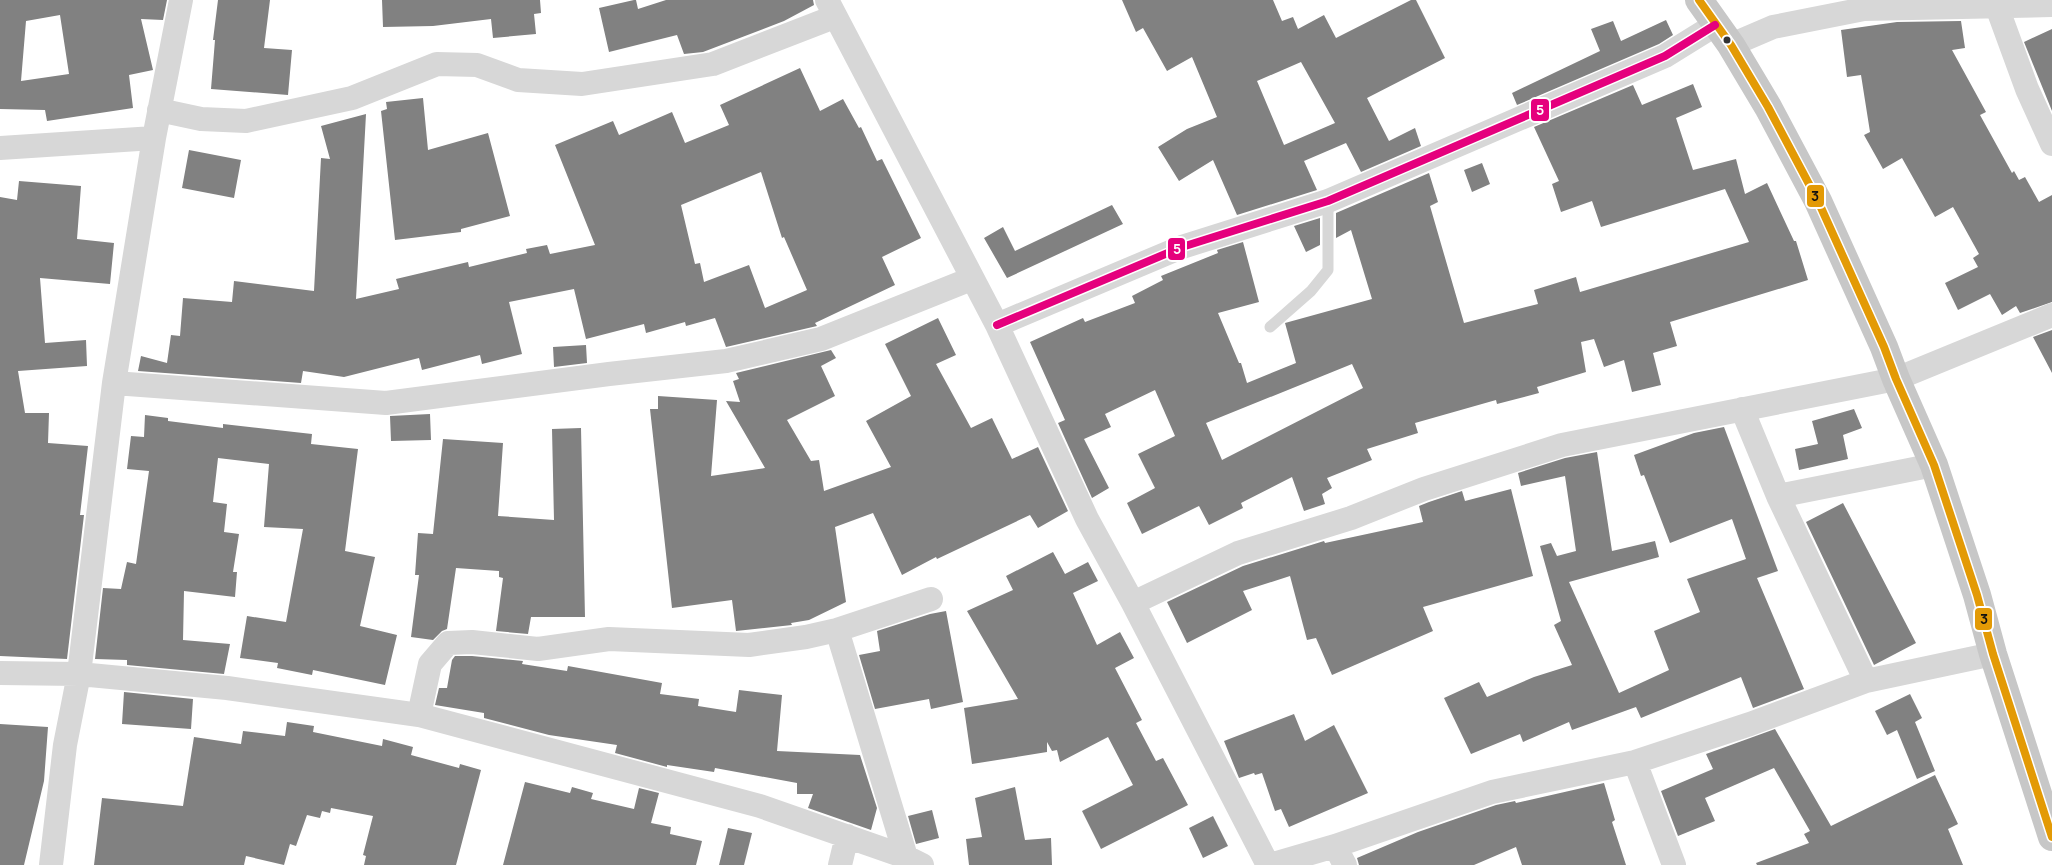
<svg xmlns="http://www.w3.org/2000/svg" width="2052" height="865" font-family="Manrope,sans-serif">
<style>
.building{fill:#818181;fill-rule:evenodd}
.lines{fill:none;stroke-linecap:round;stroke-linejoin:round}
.service{stroke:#d7d7d7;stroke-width:11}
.minor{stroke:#d7d7d7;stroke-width:24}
.trunk{stroke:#c7c7c7;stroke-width:28}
.bus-1-casing{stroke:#fff;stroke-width:11}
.bus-2-casing{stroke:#fff;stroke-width:11}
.bus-1{stroke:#e39a05;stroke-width:8}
.bus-2{stroke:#e5007d;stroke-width:8}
.bus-dot{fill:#333;stroke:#fff;stroke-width:2}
.line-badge{stroke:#fff;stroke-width:2}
.badge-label{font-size:14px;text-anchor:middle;font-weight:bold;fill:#fff}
.pale-badge-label{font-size:14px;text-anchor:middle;font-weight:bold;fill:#111}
</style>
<rect width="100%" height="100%" fill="#fff"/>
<path class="building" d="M0 0H167L163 20 141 19 153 70 129 75 133 108 47 121 45 110 0 109ZM60 15 69 74 21 81 26 21Z
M218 0H270L264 48 292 50 288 95 211 89 215 40H213Z
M382 0H540L541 13 534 14 536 34 493 38 491 19 433 26 383 27Z
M634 0H636L638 9 666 0H813L814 5 784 21 703 52 684 54 677 35 609 52 599 8Z
M1122 0H1273L1282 21 1293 17 1298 29 1324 15 1336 38 1411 0H1416L1445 58 1367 98 1389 141 1415 128 1421 146 1361 172 1346 143 1304 161 1317 190 1237 215 1213 160 1179 181 1158 147 1187 129 1217 117 1192 57 1167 71 1143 28 1136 32ZM1301 62 1335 123 1284 145 1257 81Z
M1666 20 1673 35 1659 44 1517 105 1512 93 1600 51 1591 29 1613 21 1621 41Z
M1961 21 1965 48 1952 50 1986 112 1980 115 2012 173 2014 171 2019 180 2025 177 2039 202 2052 195V302L2020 313 2016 306 2002 315 1990 294 1958 310 1945 283 1978 267 1973 258 1979 254 1953 207 1935 217 1902 158 1883 169 1864 135 1870 132 1861 75 1847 77 1841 30 1897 22Z
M2052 29V111L2024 42Z
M800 68 820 111 843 99 859 128 861 127 877 161 882 159 921 238 882 257 895 285 815 323 817 326 726 347 715 318 686 326 685 322 646 333 644 324 586 339 574 289 509 302 522 354 482 364 480 355 422 370 419 358 344 377 303 371 301 383 138 371 141 356 167 363 171 335 180 336 183 298 232 302 234 281 314 291 321 158 330 159 321 126 366 114 356 299 399 289 396 279 468 262 469 267 527 253 526 249 547 245 550 254 595 245 555 145 613 121 619 135 672 112 685 143 729 125 720 105ZM761 172 782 238 784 237 807 290 765 308 749 265 704 282 700 263 695 264 681 205Z
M1693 84 1702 107 1676 118 1693 170 1736 159 1745 194 1767 183 1794 241H1796L1808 280 1670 322 1677 346 1653 353 1661 385 1632 392 1624 360 1604 367 1594 339 1581 342 1586 372 1537 387 1539 393 1497 404 1496 400 1415 423 1418 433 1367 449 1372 460 1327 478 1332 488 1322 494 1325 504 1304 511 1292 477 1241 503 1243 508 1209 525 1199 506 1142 534 1127 503 1155 488 1138 454 1175 436 1155 390 1105 414 1111 427 1084 439 1109 488 1092 498 1058 423 1065 420 1030 342 1083 318 1085 322 1135 303 1132 296 1163 280 1161 276 1218 253 1217 250 1243 242 1259 302 1218 313 1239 363H1241L1247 383 1296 363 1285 323 1372 299 1351 230 1336 238V213L1429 173 1438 202 1430 206 1464 323 1538 304 1534 290 1576 277 1580 292 1749 242 1725 189 1601 227 1592 201 1561 212 1552 184 1559 181 1534 127 1633 85 1642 105ZM1352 364 1363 388 1222 460 1206 423Z
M423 98 428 150 488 133 510 216 461 229V232L395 240 381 111 387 109 386 102Z
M189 150 241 160 234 198 182 188Z
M1482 163 1490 184 1472 192 1464 170Z
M19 181 81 186 77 239 114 243 110 284 40 278 45 343 86 340 87 366 18 371 25 413H49L48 443 88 446 80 515H84L67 659 0 656V197L17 200Z
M1112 205 1123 224 1007 278 984 238 1003 227 1015 251Z
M1320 218V245L1306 252 1294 226Z
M938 318 956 355 936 364 971 428 992 418 1012 459 1038 447 1068 511 1038 528 1030 515 937 559 936 557 902 575 873 513 835 527 846 602 809 620 791 623 792 625 736 631 732 600 672 608 650 409H658V396L717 400 711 476 765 468 726 401 740 402 733 381 739 379 736 373 831 350 836 358 821 366 835 396 787 420 811 461 819 460 824 491 891 467 866 421 911 396 885 344Z
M2052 330V373L2033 337Z
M586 345 587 363 554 367 553 347Z
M1854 409 1862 428 1843 435 1848 459 1799 470 1795 449 1818 444 1812 421Z
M430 414 431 440 391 441 390 416Z
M145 415 168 418V421L223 428V424L312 434 311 444 358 449 345 551 375 557 360 626 397 635 385 685 313 670 312 675 277 668 278 663 240 658 247 616 286 622 303 529 264 527 269 464 218 458 213 502 227 504 224 532 239 534 233 572H237L235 597 184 591 183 640 230 644 224 674 127 665V660L95 659 103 588 121 589 127 562 136 564 149 471 127 469 131 436 144 437Z
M1724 427 1778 571 1757 578 1804 689 1753 708 1741 677 1641 718 1636 707 1572 730 1569 722 1523 742 1520 734 1471 754 1444 698 1479 682 1487 697 1534 677 1572 665 1554 625 1561 621 1540 546 1551 543 1557 556 1576 551 1565 476 1521 486 1518 473 1565 458 1597 452 1612 551 1655 541 1659 557 1569 582 1619 693 1669 670 1654 631 1700 612 1687 579 1746 559 1732 519 1670 543 1644 475 1641 476 1634 455 1694 433Z
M581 428 585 617H531L528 634 496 631 503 578 499 577V571L456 568 447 629 442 631 433 640 411 637 419 575H415L418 533 433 534 443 439 503 443 498 516 554 520 552 429Z
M1511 489 1533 576 1423 607 1433 631 1332 675 1316 638 1307 640 1290 576 1243 591 1252 610 1187 643 1167 602 1243 566 1324 541 1325 543 1423 522 1419 506 1429 502 1462 491 1465 501Z
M1843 503 1916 643 1874 665 1806 522Z
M1053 552 1065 574 1088 562 1098 581 1073 593 1097 645 1120 632 1134 658 1115 668 1142 720 1136 723 1156 761 1163 758 1188 805 1101 849 1082 811 1133 785 1108 737 1060 762 1057 750 1052 751 1047 742V752L972 764 964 708 1018 699 967 611 1013 590 1006 576Z
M946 611 963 702 931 709 929 699 875 709 859 655 880 651 877 631 930 614Z
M455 656H472L523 661 522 664 567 671 568 666 662 683 660 694 699 699 698 706 736 712 739 690 782 695 777 751 860 755 877 808 871 830 808 808 813 794H797V783L715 768 714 772 667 765V767L615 753 617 745 549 735 484 718V713L435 705 439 688H447L452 660Z
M124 692 193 699 191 729 122 724Z
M1910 694 1922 718 1915 722 1935 771 1917 779 1897 730 1887 735 1875 711Z
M1294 714 1305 741 1334 725 1368 793 1289 827 1281 809 1275 811 1262 773 1255 775 1254 773 1239 778 1224 741Z
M287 722 314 726 313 732 382 746 383 739 413 747 411 755 459 768 460 764 481 770 456 865H364L366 856 363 855 373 816 331 808 330 813 322 811 320 818 307 815 296 846 290 844 284 865 246 856 244 865H94L102 798 183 806 194 737 241 744 243 731 285 736Z
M0 724 48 727 44 781 24 865H0Z
M1775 729 1831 826 1935 775 1958 824 1948 829 1963 865H1757L1756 863 1809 843 1804 834 1810 831 1774 768 1705 798 1715 821 1678 836 1661 791 1713 769 1706 754Z
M525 782 570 793 572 787 593 793 591 799 634 809 639 788 659 793 651 823 671 827 670 834 702 841 696 865H503Z
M1604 783 1615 820 1612 822 1626 865H1522L1516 847 1474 865H1359L1357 858 1418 832 1496 805 1515 801 1516 803Z
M1015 787 1025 840 1051 838 1052 865H969L966 839 982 837 975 798Z
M932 810 939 838 916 844 908 816Z
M1213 816 1228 846 1203 858 1189 828Z
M728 828 752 833 744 865H719Z"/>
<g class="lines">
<path class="service" d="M1270 327 1311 291 1328 270V201"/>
<path class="minor" d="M827 0 997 325 1087 519 1133 603 1268 865
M1997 7 2027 89 2052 144
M1731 45 1773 27 1864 9 2052 5
M159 110 201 119 246 121 352 98 437 64 477 65 518 80 582 84 713 64 834 17
M0 148 154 138
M997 325 1182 247 1328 201 1665 56 1715 25
M114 383 386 403 609 374 726 361 821 339 971 279
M1742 409 1778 496 1866 681
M1778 496 1934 465
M1133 603 1238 553 1351 518 1424 489 1562 445 1896 379 2052 315
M837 630 906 857
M0 673 79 674 227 688 419 715 760 806 906 857 922 865
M419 715 430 664 448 643 472 642 538 649 609 639 749 645 806 637 837 630 931 599
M1635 762 1674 865
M1335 846 1345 865
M51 865 65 745 79 674 114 383 154 138 181 0
M840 865 847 836
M1270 865 1335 846 1492 792 1635 762 1750 724 1866 681 1993 654"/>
<path class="trunk" d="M1699 0 1731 45 1768 107 1818 201 1884 347 1896 379 1934 465 1977 595 1993 654 2052 837"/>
<defs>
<path id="bus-1" d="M1699 0 1731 45 1768 107 1818 201 1884 347 1896 379 1934 465 1977 595 1993 654 2052 837"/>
<path id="bus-2" d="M997 325 1182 247 1328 201 1665 56 1715 25"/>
</defs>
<use href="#bus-1" class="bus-1-casing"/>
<use href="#bus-2" class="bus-2-casing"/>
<use href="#bus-1" class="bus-1"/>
<use href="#bus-2" class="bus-2"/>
</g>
<circle class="bus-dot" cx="1727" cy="40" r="4.5"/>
<g class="line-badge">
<rect x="1530" y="98" width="20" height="24" rx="5" fill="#e5007d"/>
<rect x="1806" y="184" width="19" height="24" rx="5" fill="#e39a05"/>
<rect x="1167" y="237" width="19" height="24" rx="5" fill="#e5007d"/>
<rect x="1974" y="607" width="19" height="24" rx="5" fill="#e39a05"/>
</g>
<g class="badge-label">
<text x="1540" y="115">5</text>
<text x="1177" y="254">5</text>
</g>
<g class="pale-badge-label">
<text x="1815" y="201">3</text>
<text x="1984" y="624">3</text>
</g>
</svg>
